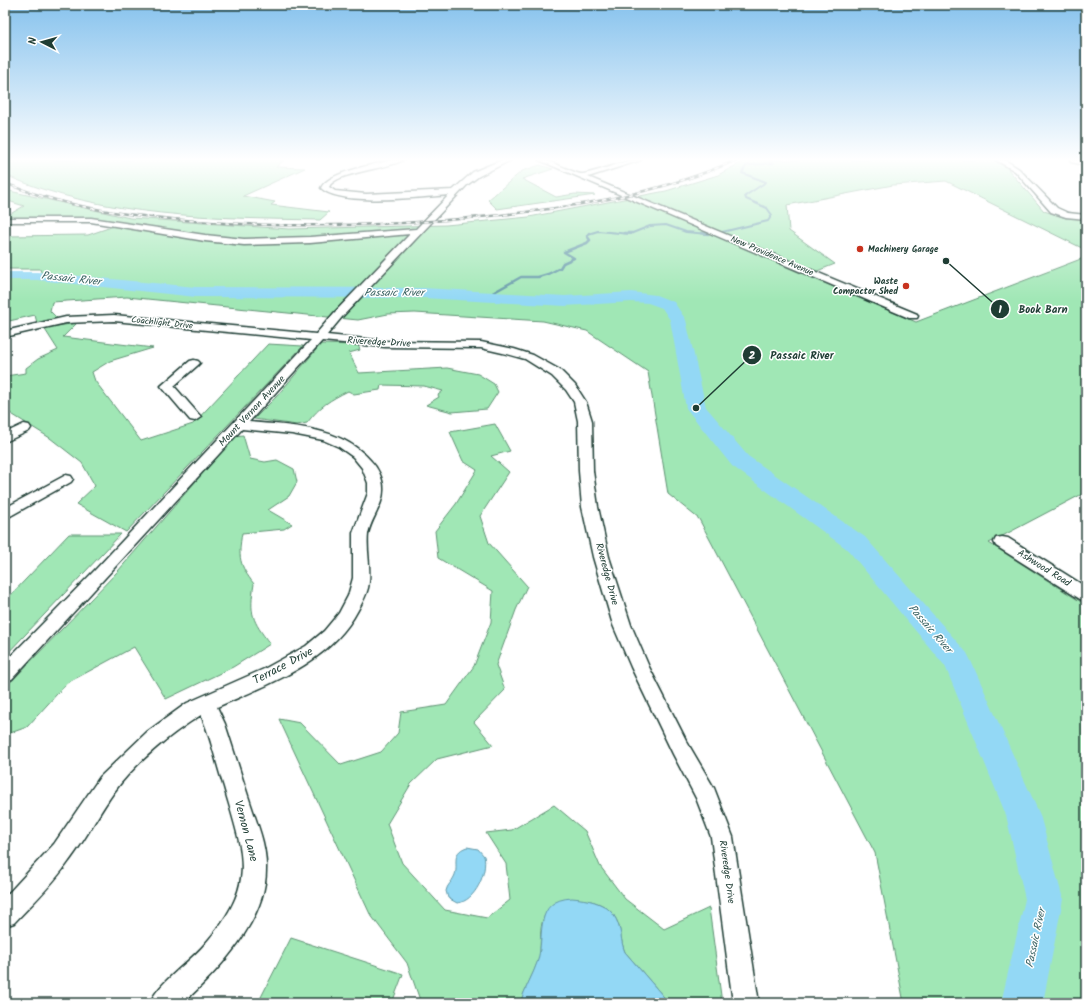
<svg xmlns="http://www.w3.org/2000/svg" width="1091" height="1008" font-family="Kalam,sans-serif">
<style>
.green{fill:#a0e7b5;stroke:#609274}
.water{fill:#93d8f5;stroke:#659aa8}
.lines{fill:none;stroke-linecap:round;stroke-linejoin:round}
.stream-far1{stroke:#659aa8;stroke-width:2}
.stream{stroke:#659aa8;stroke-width:2.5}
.river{fill:#93d8f5;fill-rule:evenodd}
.minor-casing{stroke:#1f3d34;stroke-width:3}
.tertiary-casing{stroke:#1f3d34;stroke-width:3}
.minor{fill:#fff;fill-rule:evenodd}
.tertiary{fill:#fff;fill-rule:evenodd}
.rail-casing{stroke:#1f3d34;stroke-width:2.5}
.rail{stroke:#fff;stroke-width:1.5;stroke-dasharray:4.5;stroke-linecap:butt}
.poi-dot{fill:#c8321e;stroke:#fff;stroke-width:1.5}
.labels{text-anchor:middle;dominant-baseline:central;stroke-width:3;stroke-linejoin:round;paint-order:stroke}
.far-poi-label{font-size:9px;font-weight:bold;fill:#1f3d34;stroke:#fff;text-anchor:start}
.far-street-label{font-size:9px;fill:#1f3d34;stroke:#fff}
.street-label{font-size:10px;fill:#1f3d34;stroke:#fff}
.water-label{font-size:11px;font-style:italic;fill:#3c6464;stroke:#fff}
.near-street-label{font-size:12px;fill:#1f3d34;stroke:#fff}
.leader{fill:none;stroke:#1f3d34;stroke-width:1.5}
.callout-dot{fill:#1f3d34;stroke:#fff;stroke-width:1.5}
.mark-label{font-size:12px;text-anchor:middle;font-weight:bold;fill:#fff}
.callout-label{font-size:11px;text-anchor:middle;font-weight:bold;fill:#1f3d34;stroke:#fff;stroke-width:3;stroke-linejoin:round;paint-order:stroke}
</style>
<rect width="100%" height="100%" fill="#fff"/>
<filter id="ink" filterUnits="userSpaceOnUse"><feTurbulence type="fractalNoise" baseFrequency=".025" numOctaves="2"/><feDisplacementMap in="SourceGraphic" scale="8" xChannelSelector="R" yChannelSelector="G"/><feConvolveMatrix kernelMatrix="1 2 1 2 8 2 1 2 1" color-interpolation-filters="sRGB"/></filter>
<g filter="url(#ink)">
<path class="green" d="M5 160H284L276 167 305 168 243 196 275 202 271 205 329 212 320 220C214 218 105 218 5 175Z
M746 160H993L1007 168 1044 211 1066 218 1086 219V250L946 181 893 185 787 205 789 231 835 264 807 275 916 322 1086 257V492L989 543 1086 605V1003H904L875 853 699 519 668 494 648 372 587 331 543 321 415 313 388 314 358 320 127 297 52 302 50 311 57 318 37 323 35 315 5 322V279L43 278 40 269H5V236L88 235 120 224 81 219 5 220V217L24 206 5 200V190L130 218 289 229 446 225 529 217 666 191 718 175Z
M540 165 553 169 522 179 556 197 575 194 595 195 497 209 488 200 522 171Z
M77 323 63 337 153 348 110 361 92 372 95 381 141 441 193 424 268 344 303 346 126 532 76 504 95 486 82 463 50 438 5 410V376L26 373V368L38 359 58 350 44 328Z
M321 344 358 345 360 350 349 353 359 373 447 368 478 374 494 384 498 392 487 409 452 412 426 405 439 397 438 395 443 391 424 386 381 385 380 390 354 394 348 391C330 400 320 406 307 423L297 425 254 419 277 396Z
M495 424 510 451 491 456 509 472 480 516 489 543 527 586 516 610 496 665 505 690 474 722 493 745 437 759 411 784 387 824 402 863 445 910 487 918 510 900 506 864 486 833 512 830 554 805 585 831 600 866 625 899 664 929 709 908 722 1003H669L625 952C620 941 622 930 616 919 610 907 597 901 584 900 572 898 565 899 555 905 534 918 544 941 538 961 533 975 525 988 520 1003H421L407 963 370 914 279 719 300 723 341 765 381 752 398 733 401 712 446 705 474 666 491 622 493 591 438 558 435 531 456 504 477 470 463 461 450 432Z
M243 435 250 459 265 462 277 460 294 469 297 482 289 496 268 510 292 524 284 529 242 533C238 557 239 565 254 584 249 614 252 620 270 644L233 667 166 699 134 647 67 683 27 727 5 735V688L118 571 235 436Z
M69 534H121L5 656V601Z
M291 938 403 974 392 1003H266L259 1001Z"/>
<path class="water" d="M467 847 478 849 484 856C488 872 475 902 457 903L448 898 446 891C447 885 452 882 454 877 460 866 449 853 467 847Z
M572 898C593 900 613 904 619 927 622 936 621 943 625 952L669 1003H520C525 988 533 975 538 960 545 935 533 900 572 898Z"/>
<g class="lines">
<path class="stream-far1" d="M722 232 768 221 772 215 767 208 746 199 745 196 766 182 742 173 746 166 749 165 774 163 769 160
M588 234 598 231 630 234 650 226 666 225 686 232 708 234"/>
<path class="stream" d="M624 233H632
M701 233 708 234
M487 296 521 277H538L548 274 560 268 563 263 574 258 564 252 587 243 590 240 587 236 589 233"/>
<path class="river" d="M5 272H37L196 287 423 288 565 296 631 292 656 295 674 302 686 320 706 407 748 456 865 537 967 653 971 661 1040 815 1063 899 1043 1003H1001L1025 899 1006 815 945 666 847 549 732 466 689 412 686 408 670 320 662 308 648 303 631 302 565 306 423 298 196 297 37 280H5Z"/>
<defs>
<path id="minor" d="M391 160H403C389 169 335 172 329 187L335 191 366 194 453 190 473 172 502 160H511L479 176 467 185 342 317 327 335 385 341 481 342 514 349 533 355 560 370 575 385 586 402 592 421 593 471 598 507 609 557 631 625 649 667 687 742 714 788 733 837 759 1003H733L711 837 696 798 673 754 631 667 613 625 593 557 582 507 579 471 578 421 574 402 566 390 552 376 525 359 507 354 481 348 385 347 322 341 249 422C292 426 341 426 371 461 378 468 383 479 383 488 384 505 371 518 368 534 366 552 372 570 368 588 366 596 362 603 358 610 330 663 269 684 217 707L225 724C234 751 242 778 251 805 258 826 267 847 266 870 266 921 218 971 183 1003H150C158 983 190 962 205 944 258 883 244 857 224 787 216 763 211 737 201 715 170 734 135 763 114 792 98 814 86 839 69 861 53 884 33 903 14 923L5 926V897L54 844 100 777 147 732 187 703 264 669 306 646 324 631 339 613 348 596 353 578V533L368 493V483L362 468 353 457 339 447 323 440 292 434 242 429 12 679 5 681V662L95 570 311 340 114 321 66 323 5 337V331L66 317 114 315 316 334 334 313 410 234 310 243 244 245 205 241 91 222H5V218H91L205 235 244 239 310 237 416 229 449 195C422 197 340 207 321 188 328 172 374 165 391 160Z
M539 160C554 160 575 175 583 174 603 171 621 160 641 160L588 177 917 314 918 316 917 318H909Z
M996 160H1005L1019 169 1057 208 1068 213 1086 215V219L1066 217 1051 212 1015 171Z
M194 360 198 361 200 363 198 365 174 386 201 417 195 421 190 420 161 386 190 361Z
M24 424 29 425 31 428 29 431 5 442V433Z
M66 475 71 476 73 479 71 482 5 519V508Z
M1002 537 1008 538 1086 587V601L1080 599 996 546 994 542 996 538Z"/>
<path id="tertiary" d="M1070 160H1086V165L1071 162Z"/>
</defs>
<use href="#minor" class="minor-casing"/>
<use href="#tertiary" class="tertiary-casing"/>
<use href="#minor" class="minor"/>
<use href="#tertiary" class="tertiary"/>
<defs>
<path id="rail" d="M5 183C76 212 149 218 224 223 317 228 409 225 501 215 581 206 662 193 736 160"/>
</defs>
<use href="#rail" class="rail-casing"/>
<use href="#rail" class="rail"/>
</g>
</g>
<linearGradient id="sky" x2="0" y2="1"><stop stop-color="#86c2ed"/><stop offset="0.53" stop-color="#fff"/><stop offset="1" stop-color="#fff" stop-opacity="0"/></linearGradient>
<rect width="1091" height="301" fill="url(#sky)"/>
<g class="poi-dot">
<circle cx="860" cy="249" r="4"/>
<circle cx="906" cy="286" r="4"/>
</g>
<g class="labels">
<g class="far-poi-label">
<text x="868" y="249">Machinery Garage</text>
<text x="898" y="281" text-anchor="end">Waste<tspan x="898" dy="10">Compactor Shed</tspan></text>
</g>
<g class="far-street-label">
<text transform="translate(772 256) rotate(23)">New Providence Avenue</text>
<text transform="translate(162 323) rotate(6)">Coachlight Drive</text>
</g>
<g class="street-label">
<text transform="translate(379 342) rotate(3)">Riveredge Drive</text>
<text transform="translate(252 411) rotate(-47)">Mount Vernon Avenue</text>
<text transform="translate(1044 568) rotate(32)">Ashwood Road</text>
<text transform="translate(607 574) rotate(75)">Riveredge Drive</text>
<text transform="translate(727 872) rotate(82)">Riveredge Drive</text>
</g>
<g class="water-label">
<text transform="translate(71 279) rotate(6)">Passaic River</text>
<text x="394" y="293">Passaic River</text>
<text transform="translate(930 629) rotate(49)">Passaic River</text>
<text transform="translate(1036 938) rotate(-78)">Passaic River</text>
</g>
<g class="near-street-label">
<text transform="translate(283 666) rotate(-28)">Terrace Drive</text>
<text transform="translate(246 831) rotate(75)">Vernon Lane</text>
</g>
</g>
<path class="leader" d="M946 261L1000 309M696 408L752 355"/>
<g class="callout-dot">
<circle cx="946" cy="261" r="4"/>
<circle cx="696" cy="408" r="4"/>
<circle cx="1000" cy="309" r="10"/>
<circle cx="752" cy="355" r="10"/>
</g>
<g class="mark-label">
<text x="1000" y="313">1</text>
<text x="752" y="359">2</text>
</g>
<g class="callout-label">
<text x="1043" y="313">Book Barn</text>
<text x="802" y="359">Passaic River</text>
</g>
<rect width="1091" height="1008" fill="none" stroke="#fff" stroke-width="20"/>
<rect x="10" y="10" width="1071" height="988" fill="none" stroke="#1f3d34" stroke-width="1.5" filter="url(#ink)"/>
<g transform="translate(42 42) rotate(276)" stroke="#ffffff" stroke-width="3" paint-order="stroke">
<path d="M0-3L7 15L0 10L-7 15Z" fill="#1f3d34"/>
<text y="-6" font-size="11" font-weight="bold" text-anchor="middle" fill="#1f3d34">N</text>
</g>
</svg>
